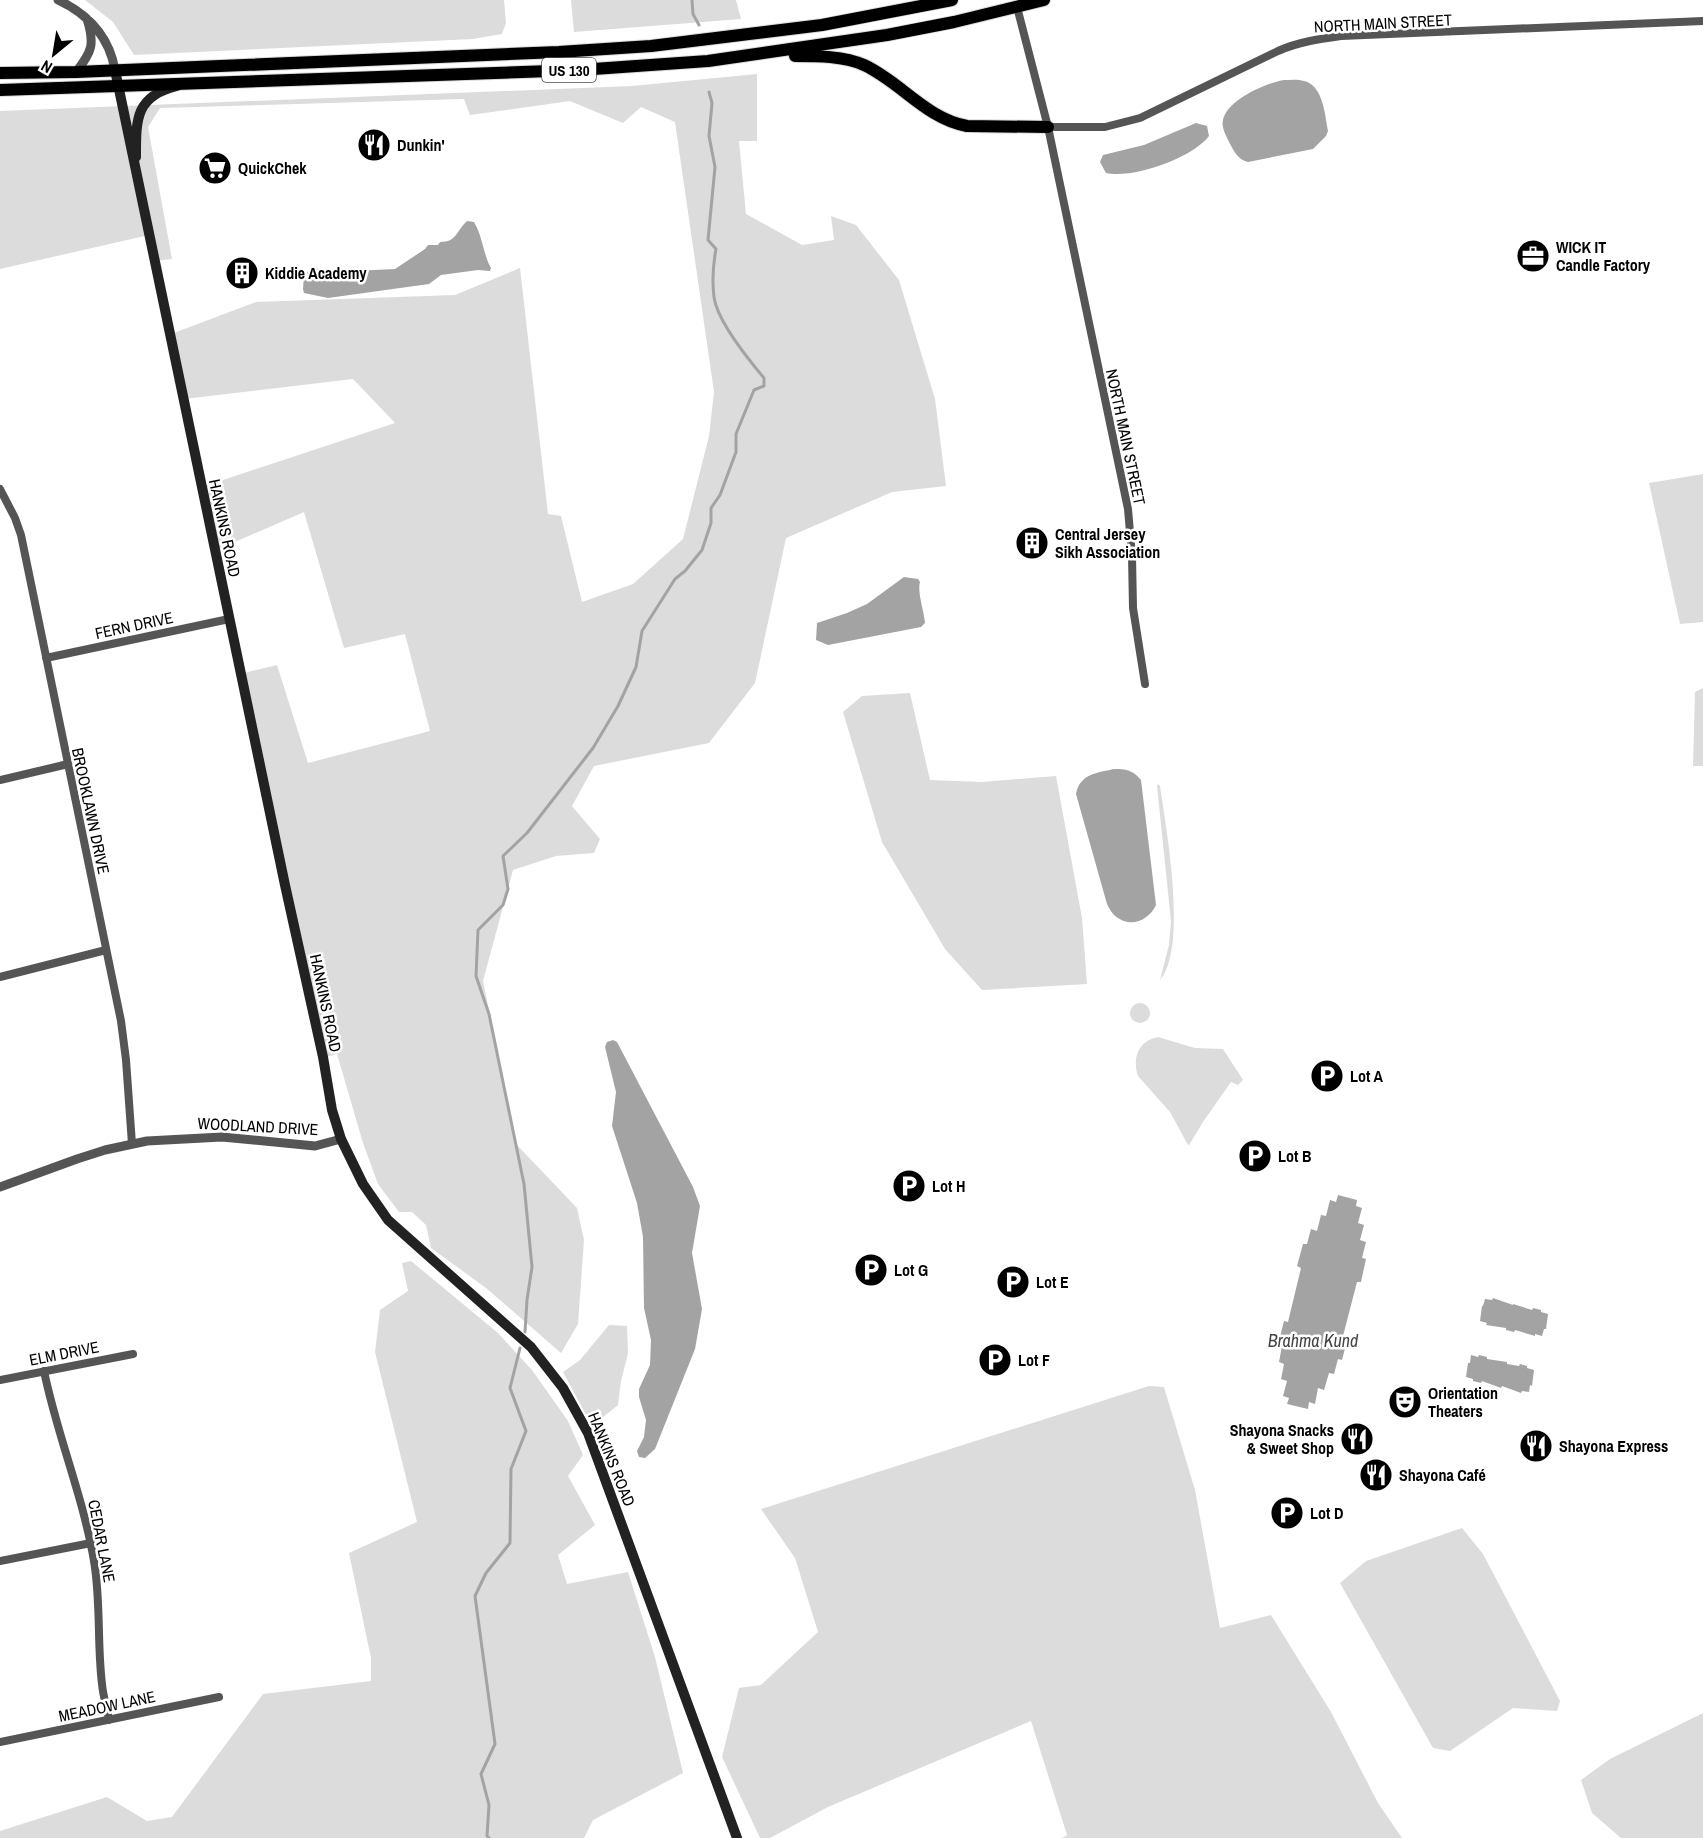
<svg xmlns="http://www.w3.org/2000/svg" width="1703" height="1838" font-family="'Archivo Narrow',sans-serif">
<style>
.green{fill:#dcdcdc}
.water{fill:#a3a3a3}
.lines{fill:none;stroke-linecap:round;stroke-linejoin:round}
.stream{stroke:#a3a3a3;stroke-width:3}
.trunk-casing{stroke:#dbdbdb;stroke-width:14}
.minor{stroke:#555;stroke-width:8}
.tertiary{stroke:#555;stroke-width:9}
.secondary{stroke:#222;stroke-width:10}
.trunk{stroke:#000;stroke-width:12}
.labels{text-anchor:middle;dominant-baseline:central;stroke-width:5;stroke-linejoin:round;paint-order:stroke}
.shield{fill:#fff;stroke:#4c4c4c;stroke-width:1.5}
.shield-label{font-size:15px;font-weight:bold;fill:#000}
.street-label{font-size:16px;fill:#000;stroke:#fff}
.poi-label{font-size:16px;font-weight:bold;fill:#000;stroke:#fff;text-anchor:start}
.water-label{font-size:18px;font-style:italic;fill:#444;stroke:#fff}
</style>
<rect width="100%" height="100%" fill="#fff"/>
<path class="green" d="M85 0H504L506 23 502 34 473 39 134 55 113 22Z
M571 0H736L741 19 574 32Z
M757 74V141H739L746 214 802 245 834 240 831 216 856 225 899 280 935 399 946 486 892 492 786 538 755 683 709 743 594 766 572 806 600 839 594 853 556 856 513 870 483 981 516 1144 577 1208 584 1240 578 1324 561 1353 486 1288 431 1248 426 1225 412 1212H399L378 1184 363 1143 337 1054 323 1058 240 674 277 665 308 763 430 731 405 634 344 648 304 512 214 551 202 487 395 423 353 379 184 399 171 334 256 302 455 295 520 268 548 514 561 516 582 602 633 584 683 539 709 436 714 392 675 122 641 107 623 123 570 101 470 115 464 99 160 108 148 127 172 259 154 261 149 235 0 269V111L632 86Z
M1703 474V622L1680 624 1649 483Z
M1703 688V766H1693L1695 692Z
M910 693 930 780 982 782 1056 776 1082 918 1087 984 982 990 945 949 882 842 843 712 862 696Z
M1158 784 1160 786C1166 827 1188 948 1160 980L1169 945 1171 921 1157 786Z
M1130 1013a10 10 0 1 1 20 0a10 10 0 1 1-20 0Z
M1158 1037 1195 1048 1223 1049 1243 1080 1238 1085 1231 1082 1203 1122 1189 1145H1188L1170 1112 1138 1076C1132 1058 1138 1041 1158 1037Z
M411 1261 498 1333 532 1370 568 1421 583 1455 568 1476 595 1525 558 1555 567 1584 628 1572 655 1657 683 1773 593 1820 584 1838H0V1831L107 1797 147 1821 172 1817 263 1694 371 1681V1658L349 1553 417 1522 375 1352 380 1310 408 1291 402 1263Z
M609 1325 627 1326 628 1353 621 1381 618 1405 592 1426 563 1372 580 1360Z
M1149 1386 1164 1387 1195 1490 1220 1628 1271 1615 1331 1712 1378 1803 1402 1838H1062L1067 1835 1031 1721 828 1807 770 1838H760L722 1757 739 1688 761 1685 818 1632 795 1558 761 1509Z
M1462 1528 1483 1554 1560 1701 1557 1711 1513 1708 1450 1751 1433 1748 1340 1583 1366 1561Z
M1703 1713V1838H1621L1592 1813 1581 1780 1610 1759Z"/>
<path class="water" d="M1284 80C1290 80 1298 79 1304 81 1323 85 1325 115 1328 131L1326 136 1313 149 1248 162C1237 159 1234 151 1229 142 1226 135 1221 127 1223 120 1227 100 1266 83 1284 80Z
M1196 123 1207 126 1209 136C1192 158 1134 179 1106 173L1100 162 1103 155 1144 145Z
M467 221 474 222C483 237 483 254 491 268L490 271 478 270 441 275 429 284 328 298 304 293 303 289 304 274 314 268 333 272 395 269 425 249 428 245H438L440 242C457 242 456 231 467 221Z
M904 577 918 579 920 582C917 592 924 611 925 623L921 627 828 645 816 640 817 623 847 613 867 604Z
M1114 769C1126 769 1133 770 1141 780L1156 905C1149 920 1131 929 1115 916 1112 913 1109 908 1107 904L1076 794C1080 774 1096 773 1114 769Z
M613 1040 617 1042 693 1187 700 1206 692 1253 702 1309 695 1349 655 1449 645 1458 639 1457 637 1451 644 1437 646 1420 639 1397V1389L650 1365 651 1340 644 1308 643 1237 637 1203 612 1126 616 1092 605 1047 607 1042Z
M1338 1195 1357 1200 1356 1206 1362 1208 1358 1223 1364 1225 1360 1240 1366 1242 1362 1258 1366 1259 1361 1282H1357L1343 1336 1348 1337 1342 1360 1338 1359 1334 1374 1329 1373 1324 1390 1318 1388 1315 1404 1309 1402 1308 1409 1287 1404 1289 1398 1283 1396 1287 1381 1281 1379 1284 1364 1279 1362 1282 1346 1278 1345 1284 1321 1288 1322 1301 1268 1297 1266 1303 1244H1307L1311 1229 1317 1231 1321 1215 1326 1216 1330 1200 1336 1202Z
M1493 1298 1513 1305V1304L1532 1310 1533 1308 1541 1310V1312L1548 1314 1546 1329H1544L1542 1336 1535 1334V1336L1515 1330 1514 1332 1506 1330V1328L1486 1325 1487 1323 1480 1321 1482 1306H1483L1485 1299 1492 1300Z
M1471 1355 1478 1357 1479 1355 1487 1357V1359L1507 1362V1364L1519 1366 1520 1364 1527 1366V1368L1534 1370 1532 1386 1530 1385 1529 1392 1522 1391 1521 1393 1502 1386 1501 1388 1482 1381 1481 1383 1473 1381V1379L1466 1377 1468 1363H1470Z"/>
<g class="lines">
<path class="stream" d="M692 0 693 14 699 25
M525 1332 527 1300 532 1267 524 1184 489 1014 476 976 478 930 503 905 508 889 503 856 527 833 593 748 618 706 636 667 642 631 675 579 685 571 702 550 711 523V508L720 495 736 452V434L754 390 764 386V378C748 359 717 321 714 297 712 281 713 265 716 249L708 240 715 167 709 136 712 103 709 92
M489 1838 487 1836 489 1805 481 1774 495 1744 475 1596 486 1573 510 1543 511 1469 526 1431 510 1388 520 1348"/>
<defs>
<path id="trunk" d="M795 56C817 56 844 56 864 65 901 82 925 118 967 126L1048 127
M0 73 76 72 559 52 651 46 822 25 952 0
M0 90 579 70 708 61 887 35 954 22 1044 0"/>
</defs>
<use href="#trunk" class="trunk-casing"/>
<path class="minor" d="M1017 7 1048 127 1128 509 1132 556 1133 608 1145 684
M1048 127H1105L1140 118 1278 51C1298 42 1319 39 1341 36L1703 21
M0 489 15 518 21 535 121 1021 126 1060 132 1144
M46 658 229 619
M0 780 68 764
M0 977 106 950
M44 1371C57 1435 83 1496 94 1561 101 1602 97 1643 102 1684 103 1696 107 1708 109 1720
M0 1380 133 1354
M0 1561 91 1543
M0 1742 219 1697"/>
<path class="tertiary" d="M58 0C88 14 109 36 115 70
M76 72C92 52 95 44 87 19
M0 1187 77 1159 105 1150 147 1141 222 1137 315 1146 341 1139"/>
<path class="secondary" d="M115 70 285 885 323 1057 332 1110 341 1139 363 1184 388 1220 531 1347 563 1388 588 1433 737 1838
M136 157C136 120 135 96 177 86"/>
<use href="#trunk" class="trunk"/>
</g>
<defs>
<symbol id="restaurant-disc" viewBox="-11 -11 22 22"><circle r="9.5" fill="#000" stroke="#fff"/><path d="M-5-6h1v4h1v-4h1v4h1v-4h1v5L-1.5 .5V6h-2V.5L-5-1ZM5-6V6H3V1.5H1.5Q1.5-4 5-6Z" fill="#fff"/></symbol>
<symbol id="supermarket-disc" viewBox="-11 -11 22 22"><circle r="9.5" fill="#000" stroke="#fff"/><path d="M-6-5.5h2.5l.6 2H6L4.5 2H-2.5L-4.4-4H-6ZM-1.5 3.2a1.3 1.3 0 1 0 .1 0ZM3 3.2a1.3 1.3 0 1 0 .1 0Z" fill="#fff"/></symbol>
<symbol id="office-disc" viewBox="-11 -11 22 22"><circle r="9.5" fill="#000" stroke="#fff"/><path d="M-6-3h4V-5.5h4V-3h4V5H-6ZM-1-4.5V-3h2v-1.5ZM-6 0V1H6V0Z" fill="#fff"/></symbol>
<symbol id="building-disc" viewBox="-11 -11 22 22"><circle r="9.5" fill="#000" stroke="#fff"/><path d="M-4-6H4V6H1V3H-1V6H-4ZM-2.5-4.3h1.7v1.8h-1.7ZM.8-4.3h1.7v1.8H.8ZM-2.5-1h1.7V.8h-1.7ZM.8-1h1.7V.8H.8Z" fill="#fff"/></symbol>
<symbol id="parking-disc" viewBox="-11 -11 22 22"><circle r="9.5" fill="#000" stroke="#fff"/><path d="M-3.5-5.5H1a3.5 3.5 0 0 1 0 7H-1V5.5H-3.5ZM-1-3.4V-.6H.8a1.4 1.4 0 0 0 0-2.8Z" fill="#fff"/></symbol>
<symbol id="theatre-disc" viewBox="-11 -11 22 22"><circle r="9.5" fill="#000" stroke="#fff"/><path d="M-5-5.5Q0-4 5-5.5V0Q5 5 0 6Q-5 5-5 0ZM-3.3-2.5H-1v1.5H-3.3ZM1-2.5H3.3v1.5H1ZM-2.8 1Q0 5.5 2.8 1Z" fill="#fff"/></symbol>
</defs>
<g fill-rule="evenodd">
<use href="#restaurant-disc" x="355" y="126" width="38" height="38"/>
<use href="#supermarket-disc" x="196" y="149" width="38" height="38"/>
<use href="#office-disc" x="1514" y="237" width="38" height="38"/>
<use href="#building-disc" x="223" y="254" width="38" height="38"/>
<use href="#building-disc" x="1013" y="524" width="38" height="38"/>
<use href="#parking-disc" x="1308" y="1057" width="38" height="38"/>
<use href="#parking-disc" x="1236" y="1137" width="38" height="38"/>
<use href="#parking-disc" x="890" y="1167" width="38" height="38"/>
<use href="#parking-disc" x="852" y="1251" width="38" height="38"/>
<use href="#parking-disc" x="994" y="1263" width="38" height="38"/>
<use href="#parking-disc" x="976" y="1341" width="38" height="38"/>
<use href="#theatre-disc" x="1386" y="1383" width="38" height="38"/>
<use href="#restaurant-disc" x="1338" y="1420" width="38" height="38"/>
<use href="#restaurant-disc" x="1517" y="1427" width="38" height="38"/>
<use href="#restaurant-disc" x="1357" y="1456" width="38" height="38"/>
<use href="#parking-disc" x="1268" y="1494" width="38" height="38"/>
</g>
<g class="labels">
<rect class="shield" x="542" y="58" width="54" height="24" rx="4.5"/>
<g class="shield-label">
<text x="569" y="70">US 130</text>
</g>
<g class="street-label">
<text transform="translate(1383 23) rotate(-3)">NORTH MAIN STREET</text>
<text transform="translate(1126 437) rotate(78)">NORTH MAIN STREET</text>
<text transform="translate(225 528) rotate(78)">HANKINS ROAD</text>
<text transform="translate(134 625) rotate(-12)">FERN DRIVE</text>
<text transform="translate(91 811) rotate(78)">BROOKLAWN DRIVE</text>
<text transform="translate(326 1003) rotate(78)">HANKINS ROAD</text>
<text transform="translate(258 1126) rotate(3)">WOODLAND DRIVE</text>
<text transform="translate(64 1353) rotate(-11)">ELM DRIVE</text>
<text transform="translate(612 1459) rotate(68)">HANKINS ROAD</text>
<text transform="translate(102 1541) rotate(79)">CEDAR LANE</text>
<text transform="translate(107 1706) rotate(-12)">MEADOW LANE</text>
</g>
<g class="poi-label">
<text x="397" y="145">Dunkin'</text>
<text x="238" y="168">QuickChek</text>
<text x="1556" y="247">WICK IT<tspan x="1556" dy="18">Candle Factory</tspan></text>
<text x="265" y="273">Kiddie Academy</text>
<text x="1055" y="534">Central Jersey<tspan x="1055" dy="18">Sikh Association</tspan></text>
<text x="1350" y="1076">Lot A</text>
<text x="1278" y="1156">Lot B</text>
<text x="932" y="1186">Lot H</text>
<text x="894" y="1270">Lot G</text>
<text x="1036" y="1282">Lot E</text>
<text x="1018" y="1360">Lot F</text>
<text x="1428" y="1393">Orientation<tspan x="1428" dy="18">Theaters</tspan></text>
<text x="1334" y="1430" text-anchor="end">Shayona Snacks<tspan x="1334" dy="18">&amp; Sweet Shop</tspan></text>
<text x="1559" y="1446">Shayona Express</text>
<text x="1399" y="1475">Shayona Café</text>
<text x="1310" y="1513">Lot D</text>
</g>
<g class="water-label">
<text x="1313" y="1340">Brahma Kund</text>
</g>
</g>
<g transform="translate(54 54) rotate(210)" stroke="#ffffff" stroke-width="4.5" paint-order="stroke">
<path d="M0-4.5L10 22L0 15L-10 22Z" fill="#000000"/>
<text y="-9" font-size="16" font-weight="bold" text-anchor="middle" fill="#000000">N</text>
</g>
</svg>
